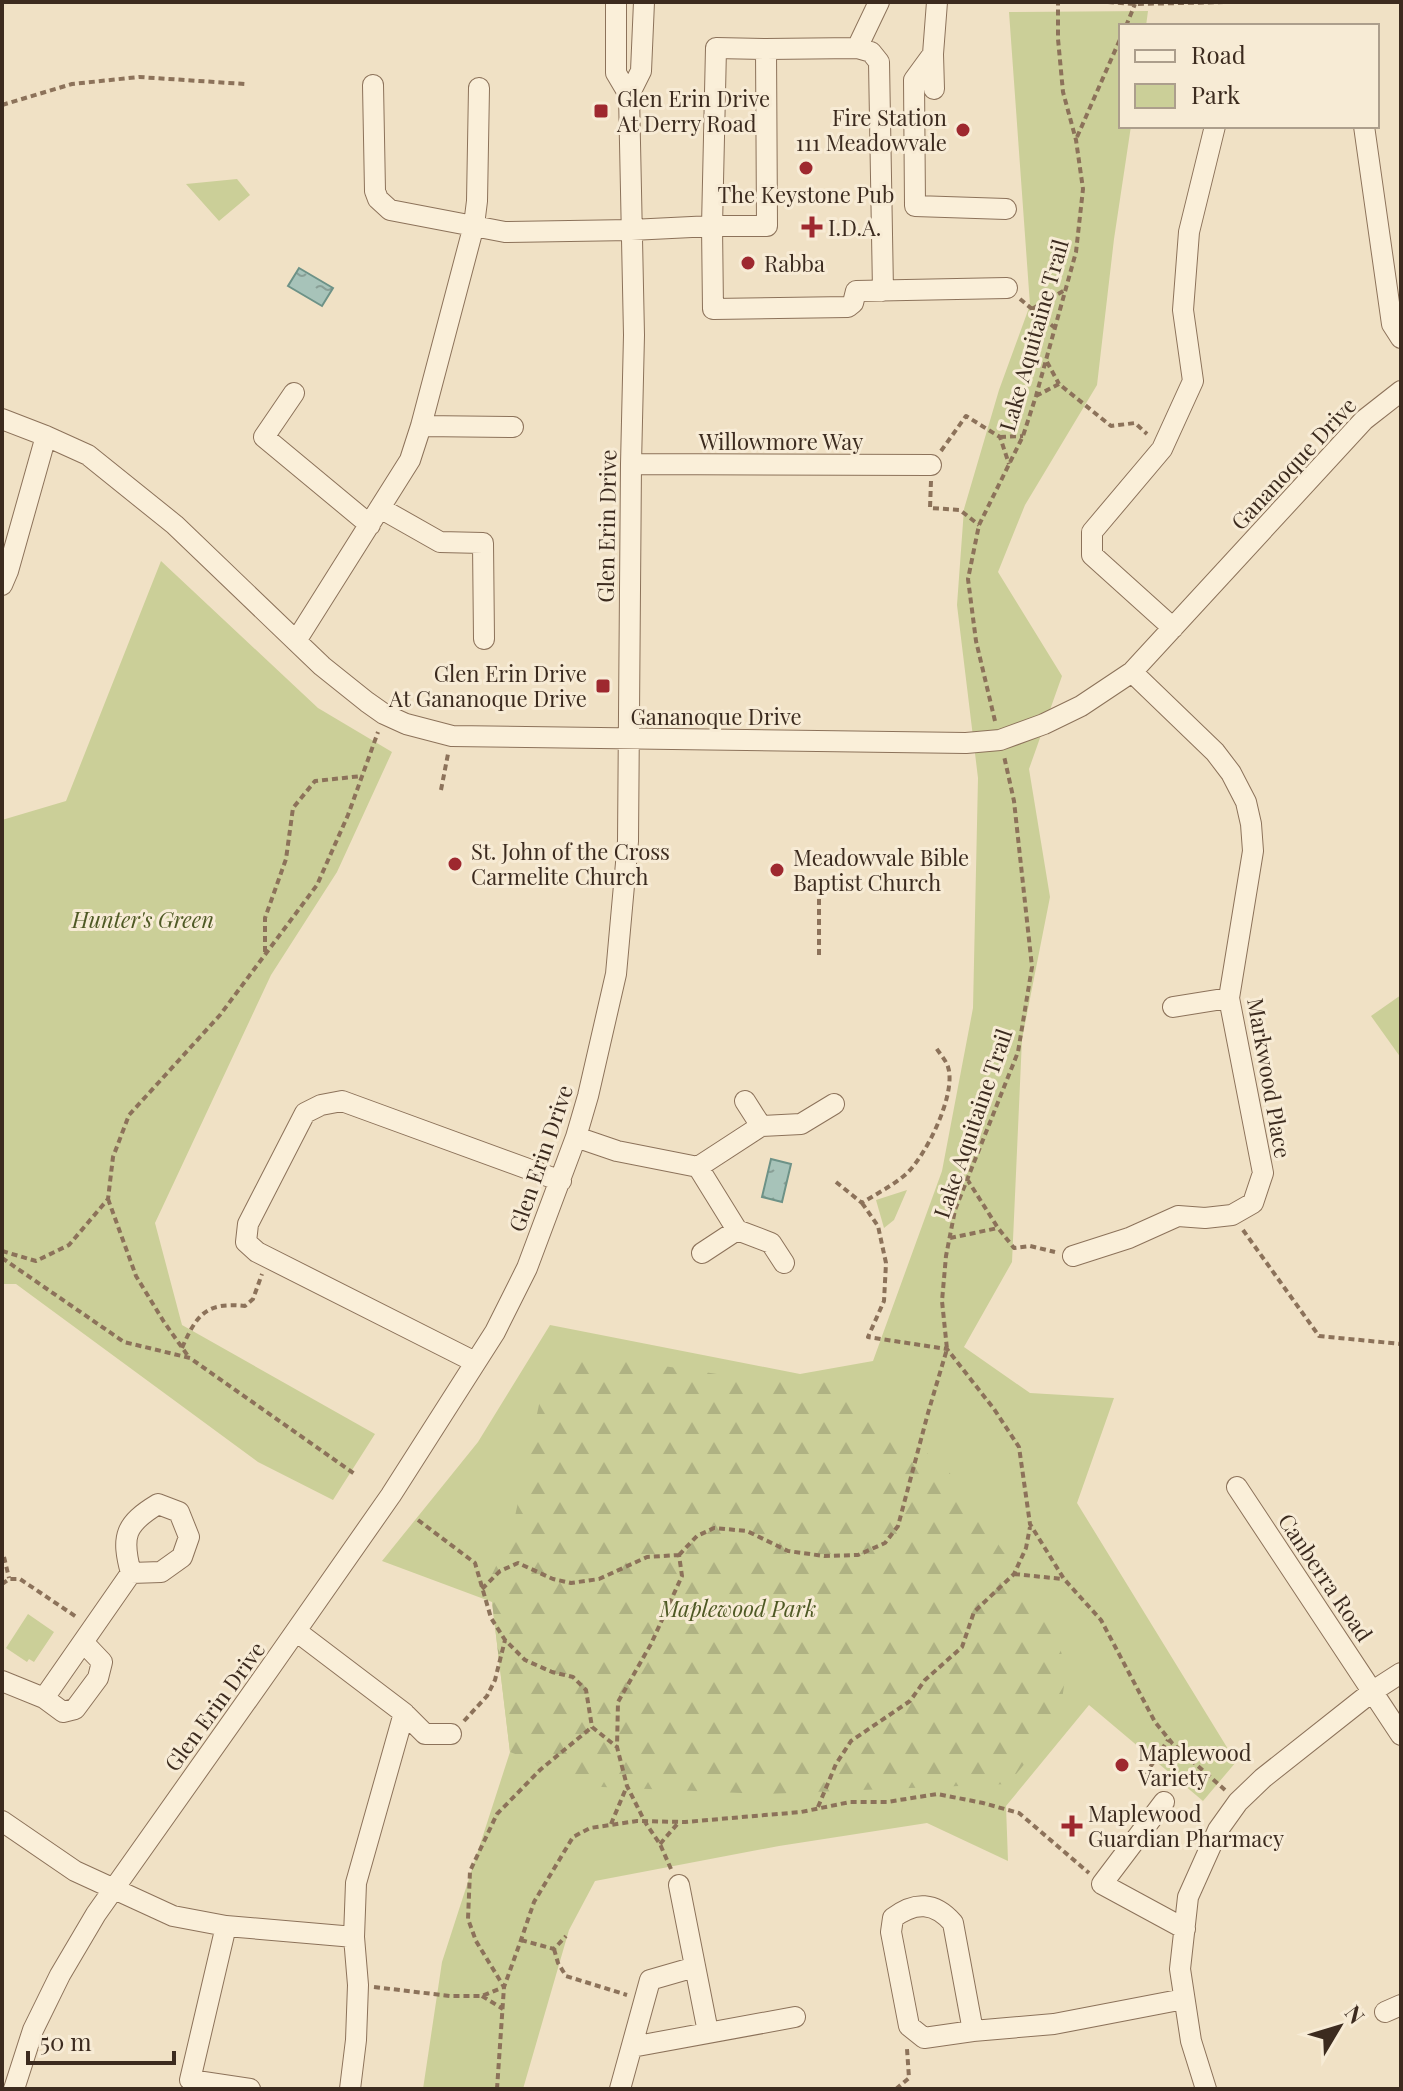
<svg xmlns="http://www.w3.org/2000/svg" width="1403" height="2091" font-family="'Playfair Display',serif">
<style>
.green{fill:#cbcf98}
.forest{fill:url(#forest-firs)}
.water{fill:url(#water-ripples);stroke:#6d9287;stroke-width:2}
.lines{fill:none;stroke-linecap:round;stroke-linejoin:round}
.minor-casing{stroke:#8c725a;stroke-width:22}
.path{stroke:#8c725a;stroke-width:4;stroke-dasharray:6 4;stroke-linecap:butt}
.minor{stroke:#faefd9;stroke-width:20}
.poi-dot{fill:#9e282f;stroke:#f7ebd5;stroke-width:3}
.labels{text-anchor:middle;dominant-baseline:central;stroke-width:6;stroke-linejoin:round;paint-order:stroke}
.poi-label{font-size:22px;fill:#3c2b1f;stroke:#f7ebd5;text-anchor:start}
.street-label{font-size:22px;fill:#3c2b1f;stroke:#f7ebd5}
.park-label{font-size:22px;font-style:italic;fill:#4e5924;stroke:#f7ebd5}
</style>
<defs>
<pattern id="forest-firs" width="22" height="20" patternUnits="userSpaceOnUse" patternTransform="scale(2)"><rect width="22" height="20" fill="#cbcf98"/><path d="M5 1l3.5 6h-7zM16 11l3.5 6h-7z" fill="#afb283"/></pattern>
<pattern id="water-ripples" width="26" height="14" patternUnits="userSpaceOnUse" patternTransform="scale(2)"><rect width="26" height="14" fill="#a7c3b9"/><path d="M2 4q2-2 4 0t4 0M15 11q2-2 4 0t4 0" fill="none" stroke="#899f96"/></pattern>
</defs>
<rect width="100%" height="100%" fill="#f0e1c5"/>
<path class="green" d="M1148 11 1146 26H1121V126H1131L1114 239 1097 385 1025 505 998 572 1062 676 1029 769 1050 897 1022 1039 1012 1262 964 1347 1030 1393 1114 1398 1077 1503 1236 1762 1203 1801 1089 1705 1006 1806 1008 1861 927 1823 779 1846 595 1881 569 1930 523 2089H423L442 1962 510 1752 492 1602 382 1561 478 1442 550 1325 800 1374 873 1361 942 1171 973 1008 978 778 957 605 964 509 999 390 1030 305 1009 12Z
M237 179 250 195 219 221 186 184Z
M161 561 318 708 392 752 337 872 271 975 155 1223 182 1325 375 1434 333 1500 258 1462 16 1284H2V820L66 801Z
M1401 995V1058L1371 1016Z
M907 1190 894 1220 884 1228 876 1200Z
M28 1614 54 1632 34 1662 29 1659 27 1662 6 1648Z"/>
<path class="forest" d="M570 1352 717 1374 836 1381 947 1469 1055 1628 1066 1671 1059 1722 1008 1784 765 1794 602 1787 510 1752 492 1602 486 1587 511 1535 543 1386Z"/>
<path class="water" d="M299 268 333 288 322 306 288 286Z
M771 1159 791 1164 782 1202 762 1197Z"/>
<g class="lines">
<defs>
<path id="minor" d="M616 2V73L629 95
M937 2 933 54 914 80 915 206 1006 209
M857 48 879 2
M766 49 716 48 712 226H767L766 49 857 48 871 52 879 62 883 291
M933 54 934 89
M373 85 375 191 378 199 390 210 505 232 631 230 712 226 713 309 848 307 853 303 856 291 1007 288
M1364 126 1392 324 1401 338
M294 393 264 437 370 525
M2 419 46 436 88 455 175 525 322 666 367 702 384 714 406 724 452 736 966 743 1000 740 1044 724 1081 706 1132 672 1364 420 1401 391
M421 426 513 427
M631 464 931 465
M380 508 440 542 483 543 484 639
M2 585 8 571 46 436
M1173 628 1092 555V532L1162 449 1193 381 1183 310 1189 232 1215 126
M296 641 410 460 421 426 474 225 477 201 479 88
M1173 1007 1229 998
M745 1101 761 1126
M576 1137 617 1151 698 1167 761 1126 801 1124 834 1104
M698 1167 737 1230 771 1243 784 1263
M702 1253 737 1230
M1073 1256 1129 1238 1178 1216 1205 1218 1232 1215 1253 1203 1263 1173 1229 998 1253 851 1251 824 1246 802 1231 773 1215 752 1132 672
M475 1362 257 1252 246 1242 248 1224 305 1113 321 1105 342 1101 561 1181
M1237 1487 1401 1735
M296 1631 404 1713 356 1883 354 1937 358 1985 356 2040 350 2089
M2 1681 44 1698 131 1573C121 1536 125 1524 158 1504L179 1512 189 1537 182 1557 161 1572 131 1573
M44 1698 63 1712 75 1709 98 1678 102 1662 83 1642
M404 1713 425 1734H451
M1164 1802 1102 1884 1185 1929
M2 1821 75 1871 173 1916 226 1926 190 2080 250 2089
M679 1885 708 2032
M226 1926 354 1937
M1385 2012 1401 2005
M973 2031 953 1923C935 1902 915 1901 893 1918L891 1932 909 2026 924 2038 973 2031 1054 2024 1184 1999
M632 2047 795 2017
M14 2089 33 2030 60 1975 96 1914 270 1668 391 1495 495 1332 527 1268 576 1137 588 1096 616 974 628 841 631 464 634 335 629 95 641 71 644 2
M620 2089 650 1980 695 1967
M1206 2089 1191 2041 1180 1969 1188 1897 1218 1830 1238 1802 1263 1778 1373 1691 1401 1673"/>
</defs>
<use href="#minor" class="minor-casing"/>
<path class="path" d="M1108 2 1135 4 1229 2
M1126 26 1135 4
M2 105 72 84 139 77 245 84
M1077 137 1121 37
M1020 299 1055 328
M1032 309 1065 290
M1047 362 1059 384
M1036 396 1059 384 1111 426 1135 423 1147 434
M1000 437 1023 436
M941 451 966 416 1000 437 1009 464
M931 481 930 508 960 510 979 525
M995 721 976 641 968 579 979 525 1023 436 1036 396 1076 252 1083 189 1076 140 1063 92 1058 39V2
M441 790 448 754
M265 952V918L286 859 293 808 315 781 362 776
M819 955V882
M967 1179 998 1228 1014 1248 1030 1246 1055 1252
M836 1182 862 1203C876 1194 892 1186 905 1175 925 1158 957 1094 948 1067 946 1060 939 1053 935 1046
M108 1199 136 1276 164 1322 188 1356
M862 1203 878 1226 886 1263 884 1301 868 1337 947 1349 994 1409 1019 1447 1030 1524 1064 1579 1101 1620 1155 1722 1172 1743 1225 1790
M1243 1230 1319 1336 1401 1344
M950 1238 998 1228
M2 1251 36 1261 69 1245 108 1199 113 1157 129 1115 220 1015 317 885 348 815 378 732
M2 1258 124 1342 190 1358 356 1475
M182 1348C197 1314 206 1302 245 1306L253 1299 262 1274
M418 1520 475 1563 491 1618 505 1640 525 1660 552 1672 573 1677 586 1690 592 1727 617 1747
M679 1555 697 1536 714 1528 747 1531 788 1551 824 1556 858 1555 885 1543 898 1526 928 1413 947 1349 942 1301 946 1256 955 1210 1018 1052 1032 967 1014 801 1004 756
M4 1557 9 1578
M1014 1574 1063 1579
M2 1584 9 1579H20L78 1618
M482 1589 500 1571 518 1563 553 1579 571 1583 599 1579 647 1557 679 1555
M464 1721 487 1696 495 1680 505 1640
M1145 1775 1168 1740
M818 1807 836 1764 851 1741 910 1701 925 1680 962 1647 974 1612 1014 1574 1026 1548 1030 1527
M611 1824 627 1786
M660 1844 679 1822
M671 1869 660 1844 645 1822 627 1786 617 1747 618 1702 651 1644 682 1576 679 1555
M521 1940 554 1949 566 1936
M554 1949 558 1963 566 1976 627 1995
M374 1987 450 1996H482L504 1987 476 1941 468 1919 470 1871 497 1814 540 1770 592 1727
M482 1996 503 2009
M497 2089 504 1987 521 1940 534 1902 573 1837 590 1828 637 1821 685 1822 801 1812 850 1802H887L937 1794 983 1803 1019 1813 1089 1873
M896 2089 909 2078 907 2049"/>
<use href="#minor" class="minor"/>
</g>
<g class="poi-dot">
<rect x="593" y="103" width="16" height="16" rx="4"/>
<circle cx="963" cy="130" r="8"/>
<circle cx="806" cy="168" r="8"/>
<path d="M808 215h8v8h8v8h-8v8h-8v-8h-8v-8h8z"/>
<circle cx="748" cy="263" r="8"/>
<rect x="595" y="678" width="16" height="16" rx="4"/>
<circle cx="455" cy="864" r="8"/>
<circle cx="777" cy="870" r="8"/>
<circle cx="1122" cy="1765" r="8"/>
<path d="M1068 1814h8v8h8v8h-8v8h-8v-8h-8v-8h8z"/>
</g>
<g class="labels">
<g class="poi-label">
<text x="617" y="98">Glen Erin Drive<tspan x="617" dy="25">At Derry Road</tspan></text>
<text x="947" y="117" text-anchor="end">Fire Station<tspan x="947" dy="25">111 Meadowvale</tspan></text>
<text x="806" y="194" text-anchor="middle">The Keystone Pub</text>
<text x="828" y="227">I.D.A.</text>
<text x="764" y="263">Rabba</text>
<text x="587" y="673" text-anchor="end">Glen Erin Drive<tspan x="587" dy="25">At Gananoque Drive</tspan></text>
<text x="471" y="851">St. John of the Cross<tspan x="471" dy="25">Carmelite Church</tspan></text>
<text x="793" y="857">Meadowvale Bible<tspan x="793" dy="25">Baptist Church</tspan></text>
<text x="1138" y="1752">Maplewood<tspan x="1138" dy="25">Variety</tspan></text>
<text x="1088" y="1813">Maplewood<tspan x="1088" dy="25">Guardian Pharmacy</tspan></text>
</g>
<g class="street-label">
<text transform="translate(1033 335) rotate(-74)">Lake Aquitaine Trail</text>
<text x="781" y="441">Willowmore Way</text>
<text transform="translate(1293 463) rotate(-47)">Gananoque Drive</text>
<text transform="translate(606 526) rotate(-89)">Glen Erin Drive</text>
<text x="716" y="716">Gananoque Drive</text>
<text transform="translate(1270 1078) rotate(80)">Markwood Place</text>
<text transform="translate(972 1123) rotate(-71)">Lake Aquitaine Trail</text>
<text transform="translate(540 1158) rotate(-71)">Glen Erin Drive</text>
<text transform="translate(1326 1577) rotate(56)">Canberra Road</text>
<text transform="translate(214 1706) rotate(-54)">Glen Erin Drive</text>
</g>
<g class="park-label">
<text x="143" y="919">Hunter's Green</text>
<text x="738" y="1608">Maplewood Park</text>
</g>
</g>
<rect width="1403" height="2091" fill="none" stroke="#3c2b1f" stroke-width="8"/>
<rect x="1119" y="24" width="260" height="104" fill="#f7ebd5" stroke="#ac9e8c" stroke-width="2"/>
<rect x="1135" y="50" width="40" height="12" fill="#faefd9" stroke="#ac9e8c" stroke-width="2"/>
<text x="1191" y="64" font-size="24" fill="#3c2b1f">Road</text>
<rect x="1135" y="84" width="40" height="24" fill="#cbcf98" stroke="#ac9e8c" stroke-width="2"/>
<text x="1191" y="104" font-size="24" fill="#3c2b1f">Park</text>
<g transform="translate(1339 2027) rotate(52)" stroke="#f7ebd5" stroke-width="6" paint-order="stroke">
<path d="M0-6L14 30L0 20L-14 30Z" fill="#3c2b1f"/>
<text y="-12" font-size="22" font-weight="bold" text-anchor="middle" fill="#3c2b1f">N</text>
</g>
<path d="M28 2051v12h146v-12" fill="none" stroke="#3c2b1f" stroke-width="4"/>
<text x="40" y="2051" font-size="24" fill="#3c2b1f" stroke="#f7ebd5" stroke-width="6" paint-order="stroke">50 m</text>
</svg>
